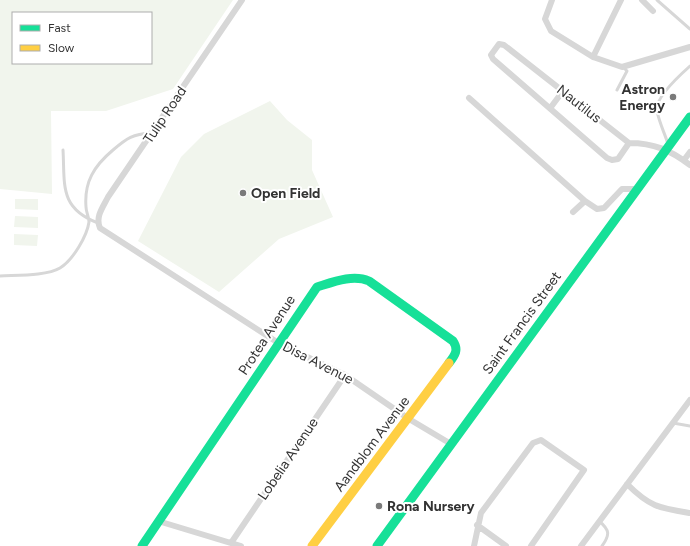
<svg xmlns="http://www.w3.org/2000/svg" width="690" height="546" font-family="Figtree,sans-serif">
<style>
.green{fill:#f1f5ed;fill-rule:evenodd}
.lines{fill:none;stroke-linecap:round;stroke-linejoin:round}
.lane{stroke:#d7d7d7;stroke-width:3}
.street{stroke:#d7d7d7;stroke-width:6}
.fast{stroke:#16e098;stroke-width:9}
.slow{stroke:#ffcf43;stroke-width:9}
.poi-dot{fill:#7a7a7a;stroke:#fff;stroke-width:1.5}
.labels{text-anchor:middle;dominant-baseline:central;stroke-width:4;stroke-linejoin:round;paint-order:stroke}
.poi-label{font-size:14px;font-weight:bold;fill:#333;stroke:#fff;text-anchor:start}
.street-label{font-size:14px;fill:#333;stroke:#fff}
</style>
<rect width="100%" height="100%" fill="#fff"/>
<path class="green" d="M0 0H233L173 89 106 111H51L52 194 0 189ZM13 13H151V63H13Z
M270 101 287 120 312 140V170L333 217 279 239 219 292 138 241 181 157 204 134Z
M15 199H38V210L15 209Z
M15 216 38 217V228L14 227Z
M14 234 38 235 37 246 14 245Z"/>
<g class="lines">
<path class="lane" d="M657 0 690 29
M617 90 627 71 623 67
M668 144C665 134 659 122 657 111 654 98 681 74 690 66
M63 150C65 185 59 208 98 223
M0 276C16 275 47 276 60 268 73 260 87 236 89 222 89 217 86 212 86 207 84 182 94 166 113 150 127 138 133 134 151 133
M673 423 690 426
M599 521C610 530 610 535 602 546"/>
<path class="street" d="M242 0 108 197C103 207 95 217 100 228L280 344 345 375 409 419 451 444
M552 0 545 19 551 31 593 57
M621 0 593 57 622 67 690 47
M642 0 653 11
M469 98 585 201 597 209 604 208 622 189H638
M551 107 563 91
M629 143 618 159 612 160 607 158 493 59 491 55 499 44 504 45 629 143C654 143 670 150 690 165
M684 160 690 152
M573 212 585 201
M627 484C650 507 659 508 690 513
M158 521 241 546
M477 525 506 546
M231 543 345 375
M474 546 481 513 533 443 541 440 584 470 531 546
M581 546 690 400"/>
<path class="fast" d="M142 546 317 287C333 282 353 274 369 281L453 341C459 350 455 355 449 363
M377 546 690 117"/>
<path class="slow" d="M312 546 449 363"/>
</g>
<g class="poi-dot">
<circle cx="673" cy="97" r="4"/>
<circle cx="243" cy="193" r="4"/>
<circle cx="379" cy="506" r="4"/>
</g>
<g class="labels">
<g class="poi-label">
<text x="665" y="89" text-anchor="end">Astron<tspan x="665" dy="16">Energy</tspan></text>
<text x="251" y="193">Open Field</text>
<text x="387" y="506">Rona Nursery</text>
</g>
<g class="street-label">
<text transform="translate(579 104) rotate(38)">Nautilus</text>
<text transform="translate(165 115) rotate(-56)">Tulip Road</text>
<text transform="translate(522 323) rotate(-54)">Saint Francis Street</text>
<text transform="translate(267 335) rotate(-57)">Protea Avenue</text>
<text transform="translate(318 363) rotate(27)">Disa Avenue</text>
<text transform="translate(372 444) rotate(-53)">Aandblom Avenue</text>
<text transform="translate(288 459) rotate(-56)">Lobelia Avenue</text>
</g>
</g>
<rect x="12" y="12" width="140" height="52" fill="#ffffff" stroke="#adadad"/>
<rect x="20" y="25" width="20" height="6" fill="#16e098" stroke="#adadad"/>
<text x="48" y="32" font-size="12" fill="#333333">Fast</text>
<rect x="20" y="45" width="20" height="6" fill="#ffcf43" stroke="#adadad"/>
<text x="48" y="52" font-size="12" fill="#333333">Slow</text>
</svg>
